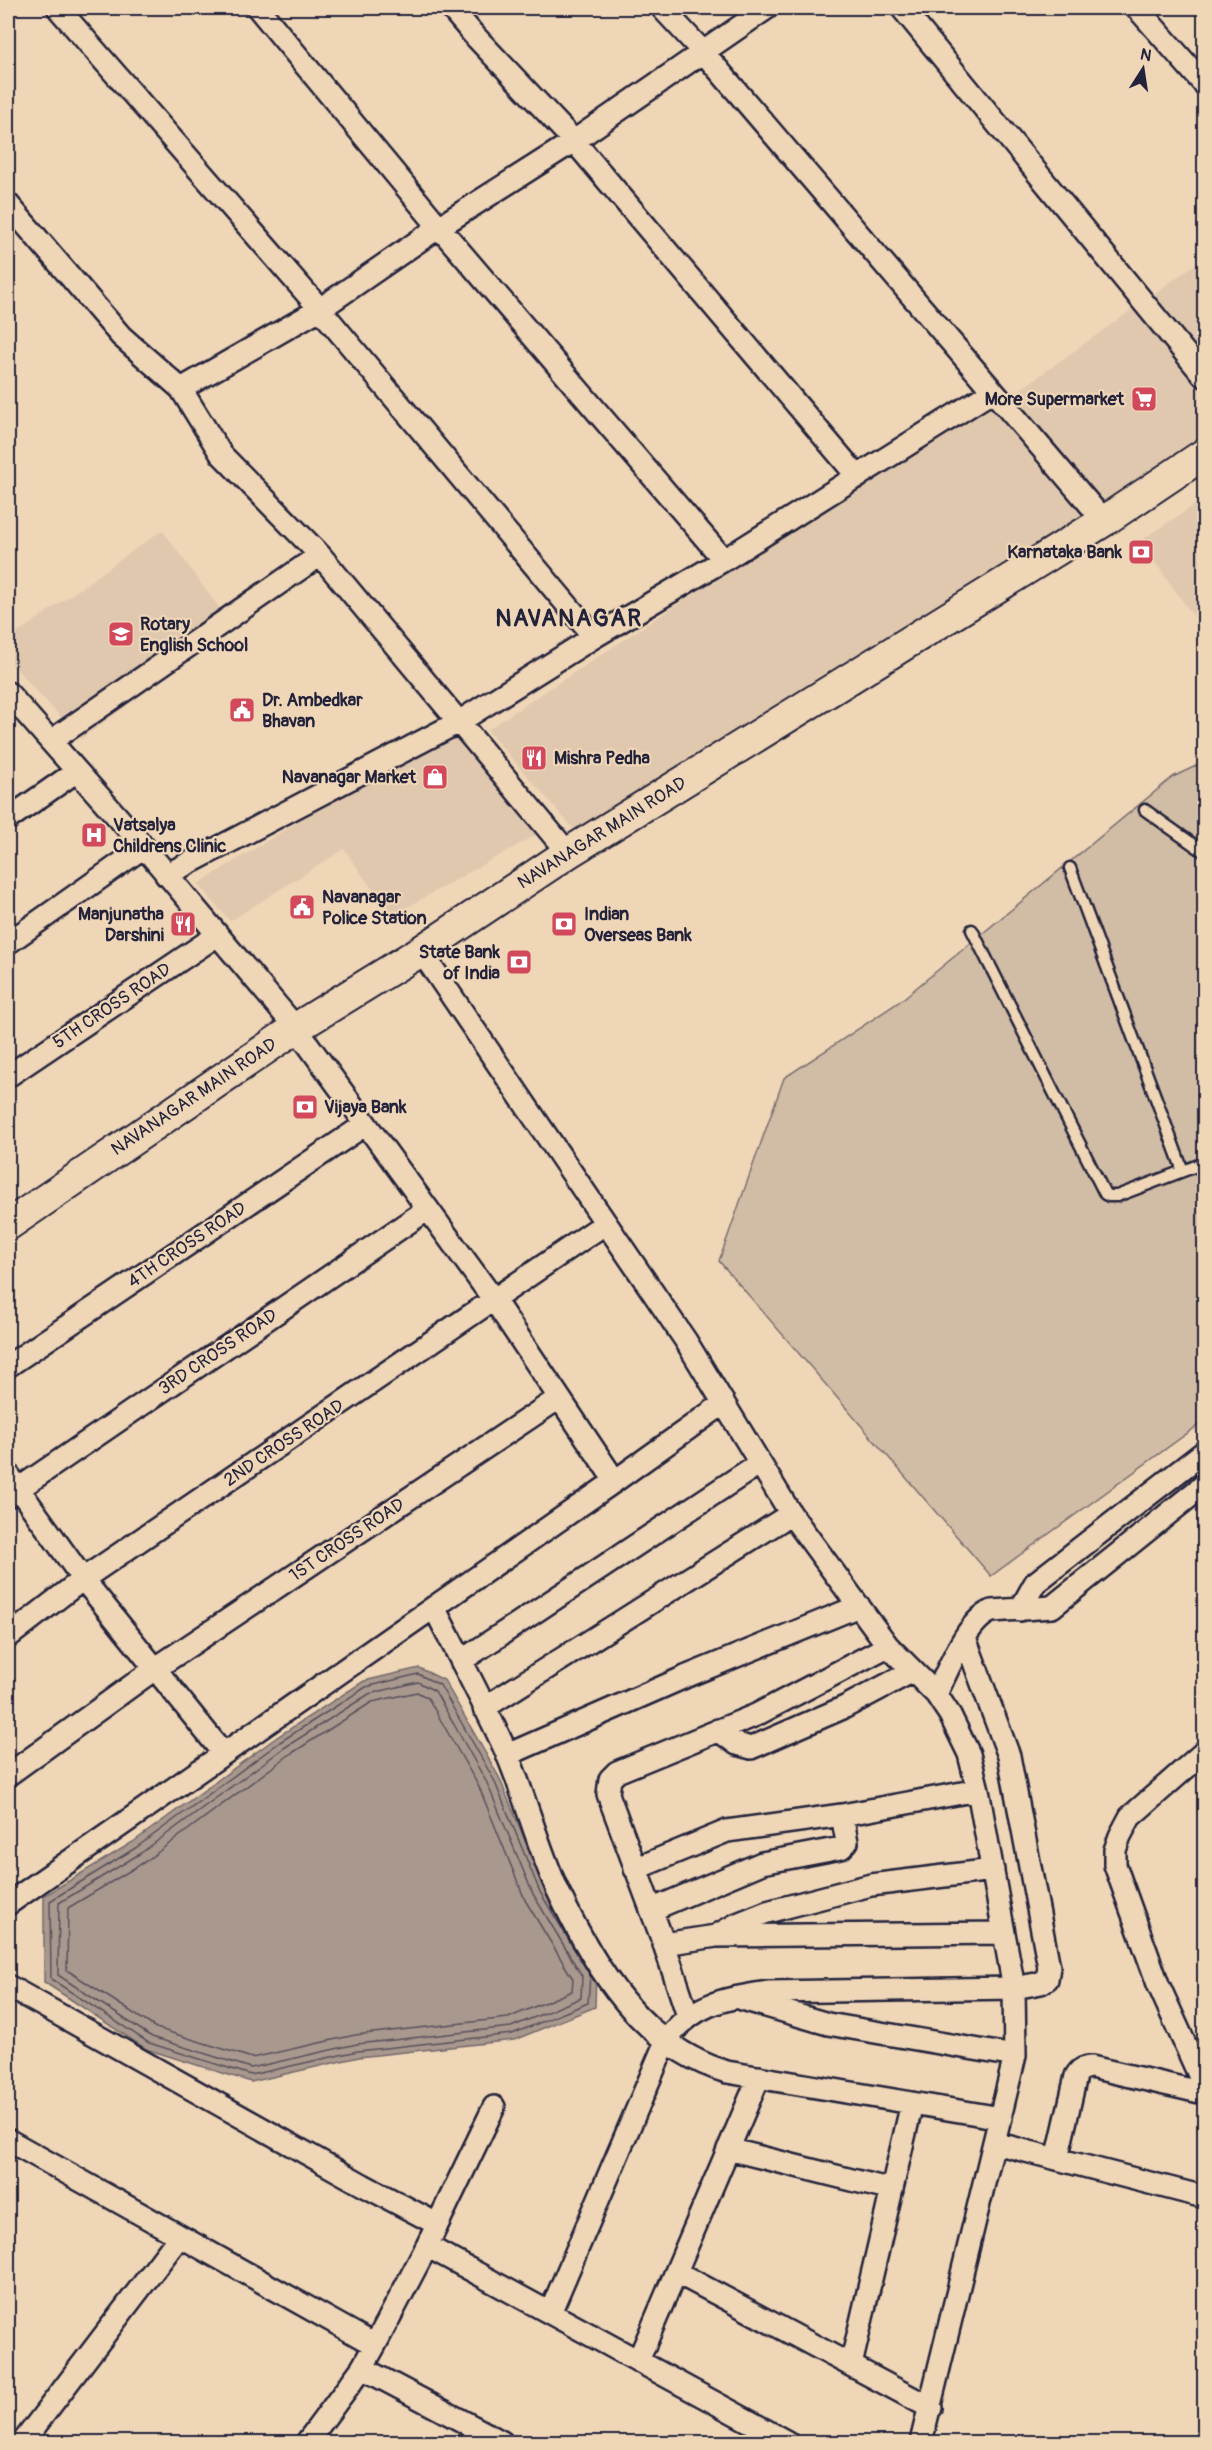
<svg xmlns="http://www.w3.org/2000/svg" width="1212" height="2450" font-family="Pangolin,sans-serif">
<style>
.built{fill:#e0c8ae}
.green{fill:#d1bca5;stroke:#7a6f70;stroke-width:1.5}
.water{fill:#a9988d;stroke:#73696c;stroke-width:1.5}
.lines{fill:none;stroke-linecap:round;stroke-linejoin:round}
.shore{stroke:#58515c;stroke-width:1.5}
.lane-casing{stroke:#22223b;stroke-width:15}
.street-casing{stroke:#22223b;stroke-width:26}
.secondary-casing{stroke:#22223b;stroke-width:34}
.lane{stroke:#efd6b7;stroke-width:10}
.street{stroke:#efd6b7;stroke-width:21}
.secondary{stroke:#efd6b7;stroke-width:30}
.labels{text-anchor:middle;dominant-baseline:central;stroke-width:4.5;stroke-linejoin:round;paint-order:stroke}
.poi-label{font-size:18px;font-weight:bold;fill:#22223b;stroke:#efd6b7;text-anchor:start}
.street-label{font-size:18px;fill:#22223b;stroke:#efd6b7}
.district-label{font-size:24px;font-weight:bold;letter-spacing:1.5px;fill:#22223b;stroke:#efd6b7}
</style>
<rect width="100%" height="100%" fill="#efd6b7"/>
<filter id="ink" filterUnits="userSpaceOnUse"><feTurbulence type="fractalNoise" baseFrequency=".0167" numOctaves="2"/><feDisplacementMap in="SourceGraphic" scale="12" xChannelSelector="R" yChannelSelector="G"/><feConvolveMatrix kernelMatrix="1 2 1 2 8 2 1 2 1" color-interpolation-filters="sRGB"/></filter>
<g filter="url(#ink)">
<path class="built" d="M1204 258V445L586 843 487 730 722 575 1024 387Z
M1204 499V631L1140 541Z
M162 530 234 628 81 739 8 660V640Z
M458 722 541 832 391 916 344 849 230 921 198 884Z"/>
<path class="green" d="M1204 762V1421L991 1576 719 1261 784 1078 899 1002 1173 777Z"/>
<path class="water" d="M419 1668 444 1680 499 1777 545 1889 596 1973 595 2007 514 2040 359 2057 251 2082 146 2049 44 1982V1896L133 1842 277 1737 364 1681Z"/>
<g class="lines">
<path class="shore" d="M418 1682 435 1691 487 1783 533 1894 582 1976 581 1998 511 2027 357 2044 251 2068 152 2037 58 1975 59 1903 141 1853 284 1748 369 1694Z
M417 1692 428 1698 479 1787 525 1900 573 1979 572 1991 508 2018 355 2035 252 2058 156 2028 67 1970 68 1908 146 1861 289 1755 372 1702Z
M575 1950 540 1892 494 1780 440 1685 418 1674 366 1687 280 1742 137 1847 50 1901 51 1979 149 2043 251 2075 358 2051 512 2034 588 2003 590 1975 583 1963"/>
<defs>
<path id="lane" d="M1145 810 1204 852
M1070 868 1183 1171
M972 930 1105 1194 1109 1196H1117L1204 1163"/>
<path id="street" d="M58 8 320 309 594 637 457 723 166 875
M258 8 439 227 724 560
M451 8 473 34 574 141 858 477
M662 8 704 53 1104 521
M902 8 1204 376
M1137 8 1204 84
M8 204 121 336 181 389 221 454 320 555 568 853
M181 389 320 309 439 227 574 141 767 8
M594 637 724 560 993 391
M8 693 144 847 296 1028 494 1300 615 1481
M51 741 320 555
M8 819 77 771
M8 943 144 847
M421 951 686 1341 791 1514 888 1646 936 1694 950 1715 969 1754 978 1790 1014 1988 1015 2056 921 2442
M8 1076 216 936
M8 1366 366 1124
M8 1474 83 1579 223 1753
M8 1496 428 1209
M434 1607C458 1656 485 1704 507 1754 526 1799 538 1847 558 1891 594 1967 642 2047 727 2072L1001 2118
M1020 1610 1035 1583 1204 1452
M8 1637 83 1579 606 1223
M461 1661 760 1463
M936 1694C948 1671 967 1619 992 1611L1052 1607 1204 1485
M484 1708 791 1514
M718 1730 737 1744 751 1748 845 1707 913 1671
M1204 1752 1130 1817 1120 1836 1115 1850V1865L1158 1984 1204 2086
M507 1755 685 1677 859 1606
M8 1775 156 1668 559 1398
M635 1869 727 1831 842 1815 978 1790
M8 1904 615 1481 724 1403
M651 1910 762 1863 841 1848 847 1842 842 1815
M719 1934 737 1924 767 1912 871 1885 993 1870
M664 1944 716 1936 1004 1933
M8 1986 363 2185 437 2224
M742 1999 828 2024 1015 2056
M688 2016 664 1944 608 1794 610 1779 617 1772 756 1715 888 1646
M8 2140 375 2345
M995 2143 1204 2197
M728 2149 892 2190
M1057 2159 1076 2076C1080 2069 1083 2068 1091 2067L1204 2093
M427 2246 787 2442
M676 2272 931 2408
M550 2313 666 2041C693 2003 724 1999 768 1992L1014 1988 1041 1983 1047 1979 1049 1967 1009 1756 965 1638
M638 2361 759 2077
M851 2365 912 2103
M362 2368 502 2442
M23 2442 179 2237
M307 2442 362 2368 375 2345 427 2246 494 2107"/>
<path id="secondary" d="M8 1225 296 1028 421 951 568 853 1104 521 1204 454"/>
</defs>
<use href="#lane" class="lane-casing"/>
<use href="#street" class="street-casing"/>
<use href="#secondary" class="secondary-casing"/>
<use href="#lane" class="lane"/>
<use href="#street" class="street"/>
<use href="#secondary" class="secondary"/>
</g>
</g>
<defs>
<symbol id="supermarket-square" viewBox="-11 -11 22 22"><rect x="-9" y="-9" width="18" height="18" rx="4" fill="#d1495b" stroke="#efd6b7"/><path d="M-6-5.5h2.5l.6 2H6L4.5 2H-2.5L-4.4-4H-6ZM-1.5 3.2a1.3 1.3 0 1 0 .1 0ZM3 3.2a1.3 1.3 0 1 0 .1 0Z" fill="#fff"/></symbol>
<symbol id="bank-square" viewBox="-11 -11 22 22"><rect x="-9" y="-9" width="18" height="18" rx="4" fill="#d1495b" stroke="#efd6b7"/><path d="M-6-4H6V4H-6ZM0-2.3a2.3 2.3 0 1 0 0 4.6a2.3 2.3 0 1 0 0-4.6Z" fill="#fff"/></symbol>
<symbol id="school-square" viewBox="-11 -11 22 22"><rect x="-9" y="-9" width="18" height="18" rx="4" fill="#d1495b" stroke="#efd6b7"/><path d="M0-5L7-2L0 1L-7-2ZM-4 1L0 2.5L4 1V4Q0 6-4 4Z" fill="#fff"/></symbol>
<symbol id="civic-square" viewBox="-11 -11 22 22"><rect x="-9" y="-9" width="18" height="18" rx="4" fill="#d1495b" stroke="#efd6b7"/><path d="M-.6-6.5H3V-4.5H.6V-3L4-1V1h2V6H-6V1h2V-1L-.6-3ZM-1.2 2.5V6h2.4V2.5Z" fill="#fff"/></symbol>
<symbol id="restaurant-square" viewBox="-11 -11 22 22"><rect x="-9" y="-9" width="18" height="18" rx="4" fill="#d1495b" stroke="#efd6b7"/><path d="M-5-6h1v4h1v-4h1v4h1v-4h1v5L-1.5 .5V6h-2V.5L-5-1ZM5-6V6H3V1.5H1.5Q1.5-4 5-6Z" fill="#fff"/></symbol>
<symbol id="shop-square" viewBox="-11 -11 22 22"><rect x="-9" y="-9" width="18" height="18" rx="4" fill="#d1495b" stroke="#efd6b7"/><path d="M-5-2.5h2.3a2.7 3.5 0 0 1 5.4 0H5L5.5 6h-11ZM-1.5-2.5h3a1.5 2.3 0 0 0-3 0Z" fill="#fff"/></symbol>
<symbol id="hospital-square" viewBox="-11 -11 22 22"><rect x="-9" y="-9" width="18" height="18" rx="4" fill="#d1495b" stroke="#efd6b7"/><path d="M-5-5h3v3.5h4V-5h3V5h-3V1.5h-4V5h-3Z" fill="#fff"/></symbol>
</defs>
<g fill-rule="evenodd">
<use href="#supermarket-square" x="1129" y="384" width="30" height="30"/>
<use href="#bank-square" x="1126" y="537" width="30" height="30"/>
<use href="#school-square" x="106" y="619" width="30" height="30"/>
<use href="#civic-square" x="227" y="695" width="30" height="30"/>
<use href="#restaurant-square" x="519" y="743" width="30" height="30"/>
<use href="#shop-square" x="420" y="762" width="30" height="30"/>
<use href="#hospital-square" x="79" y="820" width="30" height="30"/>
<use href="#civic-square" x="287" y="892" width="30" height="30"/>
<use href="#restaurant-square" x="168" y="909" width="30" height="30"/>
<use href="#bank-square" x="549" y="909" width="30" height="30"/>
<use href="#bank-square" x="504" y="947" width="30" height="30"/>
<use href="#bank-square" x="290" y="1092" width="30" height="30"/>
</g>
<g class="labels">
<g class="poi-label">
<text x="1124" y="399" text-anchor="end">More Supermarket</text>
<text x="1122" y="552" text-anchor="end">Karnataka Bank</text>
<text x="140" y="624">Rotary<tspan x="140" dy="21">English School</tspan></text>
<text x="262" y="700">Dr. Ambedkar<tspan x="262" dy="21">Bhavan</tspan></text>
<text x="554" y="758">Mishra Pedha</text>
<text x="416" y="777" text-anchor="end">Navanagar Market</text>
<text x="113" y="825">Vatsalya<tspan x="113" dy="21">Childrens Clinic</tspan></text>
<text x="322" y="897">Navanagar<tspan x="322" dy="21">Police Station</tspan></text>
<text x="164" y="914" text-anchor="end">Manjunatha<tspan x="164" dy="21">Darshini</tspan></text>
<text x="584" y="914">Indian<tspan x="584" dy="21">Overseas Bank</tspan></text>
<text x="500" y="952" text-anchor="end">State Bank<tspan x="500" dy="21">of India</tspan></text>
<text x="324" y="1107">Vijaya Bank</text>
</g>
<g class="street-label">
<text transform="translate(602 833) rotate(-32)">NAVANAGAR MAIN ROAD</text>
<text transform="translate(112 1006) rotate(-34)">5TH CROSS ROAD</text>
<text transform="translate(194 1097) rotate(-34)">NAVANAGAR MAIN ROAD</text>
<text transform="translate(187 1245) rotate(-34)">4TH CROSS ROAD</text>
<text transform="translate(218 1352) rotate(-34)">3RD CROSS ROAD</text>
<text transform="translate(284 1443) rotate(-34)">2ND CROSS ROAD</text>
<text transform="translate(347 1540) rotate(-34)">1ST CROSS ROAD</text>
</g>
<g class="district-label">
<text x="569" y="618">NAVANAGAR</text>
</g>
</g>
<rect width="1212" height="2450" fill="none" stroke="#efd6b7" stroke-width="30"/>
<rect x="15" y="15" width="1182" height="2420" fill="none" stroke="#22223b" stroke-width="2" filter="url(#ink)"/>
<g transform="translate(1143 69) rotate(12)" stroke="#efd6b7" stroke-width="4.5" paint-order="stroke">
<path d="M0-4.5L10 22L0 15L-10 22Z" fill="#22223b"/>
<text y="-9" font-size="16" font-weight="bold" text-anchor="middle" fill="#22223b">N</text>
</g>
</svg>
